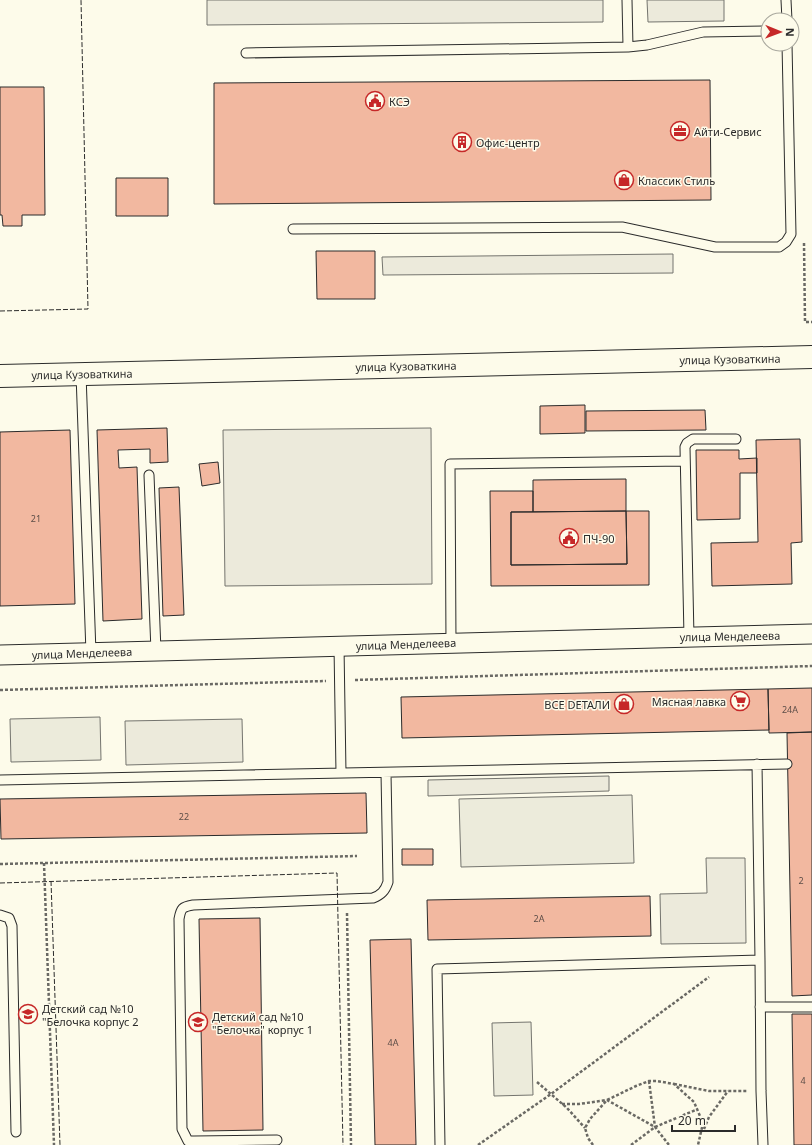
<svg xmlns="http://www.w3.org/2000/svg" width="812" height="1145" font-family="'Noto Sans',sans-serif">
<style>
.green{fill:#ecebdb;stroke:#74746e}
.parking{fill:#eceadb;stroke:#74746e}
.building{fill:#f2b8a0;stroke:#2b2b2b}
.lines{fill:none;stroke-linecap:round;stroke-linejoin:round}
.service-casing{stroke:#2b2b2b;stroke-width:11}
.minor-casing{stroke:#2b2b2b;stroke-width:21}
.secondary-casing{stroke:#2b2b2b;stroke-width:24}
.path{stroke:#6a6964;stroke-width:2.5;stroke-dasharray:3 2;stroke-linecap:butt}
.service{stroke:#fdfbea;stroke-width:9}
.minor{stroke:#fdfbea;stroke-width:19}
.secondary{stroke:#fdfbea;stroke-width:22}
.fence{stroke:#2b2b2b;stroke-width:1;stroke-dasharray:5 2;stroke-linecap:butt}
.labels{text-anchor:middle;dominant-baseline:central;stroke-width:3;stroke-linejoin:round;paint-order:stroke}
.number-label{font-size:9px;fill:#5d4e48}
.poi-label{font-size:11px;fill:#2b2b2b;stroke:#fdfbea;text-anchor:start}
.street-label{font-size:11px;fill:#2b2b2b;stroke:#fdfbea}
</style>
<rect width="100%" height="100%" fill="#fdfbea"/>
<path class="green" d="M100 717 101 760 11 762 10 719Z
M632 795 634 863 461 867 459 799Z
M531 1022 533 1095 494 1096 492 1023Z"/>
<path class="parking" d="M207 0H603V22L207 25Z
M647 0H724V21L648 22Z
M673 254V273L383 275 382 257Z
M431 428 432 584 225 586 223 430Z
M242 719 243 762 126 765 125 721Z
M609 776V791L428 796V780Z
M706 858H745L746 943 661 944 660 894 707 893Z"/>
<path class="building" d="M710 80 711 200 214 204V83Z
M0 87H44L45 215H22V226H3L2 215H0Z
M116 178H168V216H116Z
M316 251H375V299H317Z
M585 405V433L540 434V406Z
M705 410 706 430 586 431V411Z
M167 428 168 462 150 463V449L118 450 119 468 137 467 142 619 103 621 97 430Z
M70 430 75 604 0 606V432Z
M800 439 802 542 791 543 792 584 712 586 711 543 758 542 756 440Z
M696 450H739V459L757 458V473H740V519L697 520Z
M218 462 220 483 202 486 199 464Z
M626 479V511L533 512V480Z
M179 487 184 615 163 616 159 488Z
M490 491H533V512H511V565L627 564 626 511H649V585L491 586Z
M626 511 627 564 511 565V512Z
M812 688V732L769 733 768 689Z
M768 689 769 730 402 738 401 697Z
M812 732V995L792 996 787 733Z
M366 793 367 833 1 839 0 799Z
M402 849H433V865H402Z
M650 896 651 936 428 940 427 900Z
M260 918 263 1130 203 1131 199 919Z
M411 939 416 1145H375L370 940Z
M792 1014H812V1145H794Z"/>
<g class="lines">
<defs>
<path id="service" d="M627 0 628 47
M786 0 787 20
M246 53 628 47 647 45 703 32 768 31
M293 229 622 227 715 247H779L786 242 791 234 787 44
M81 374 91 653
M149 475 156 651
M689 637 685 447 687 443 693 439H736
M451 643 450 464 685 461
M339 646 341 773
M757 764 760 960
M0 780 787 764
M0 915 9 918 12 926 16 1132
M760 1007H812
M277 1140 194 1141H188L182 1129 179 919C181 908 182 907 193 905L373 898C381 895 385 891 388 882L386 773
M440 1145 437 969 760 960 761 1091 763 1145"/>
<path id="minor" d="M0 655 812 634"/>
<path id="secondary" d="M0 376 812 357"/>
</defs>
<use href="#service" class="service-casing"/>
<use href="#minor" class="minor-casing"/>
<use href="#secondary" class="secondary-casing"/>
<path class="path" d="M804 243 805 322H812
M355 680 812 666
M0 690 326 681
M44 863 54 1145
M0 864 357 856
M347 913 351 1145
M649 1081 655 1127
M537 1082 567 1108 585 1128
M674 1084 709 1091H747
M562 1104H579L607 1100 655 1127 669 1145
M704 1129 709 1117 728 1091
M478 1145 551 1094 709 977
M593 1145 588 1138 585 1128 590 1119 607 1100 636 1086 649 1081H657L674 1084 694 1102 703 1123 698 1145
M631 1145 655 1127 698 1109"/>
<use href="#service" class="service"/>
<use href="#minor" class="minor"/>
<use href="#secondary" class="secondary"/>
<path class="fence" d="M0 311 88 309 81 0
M51 881 60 1145
M0 883 337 873 343 1145"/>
</g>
<defs>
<symbol id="civic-ring" viewBox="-11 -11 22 22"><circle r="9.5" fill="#fdfbea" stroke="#c62828" stroke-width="1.5"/><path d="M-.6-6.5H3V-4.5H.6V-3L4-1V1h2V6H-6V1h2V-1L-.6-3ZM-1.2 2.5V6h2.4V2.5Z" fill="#c62828"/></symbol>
<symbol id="office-ring" viewBox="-11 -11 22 22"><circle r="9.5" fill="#fdfbea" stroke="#c62828" stroke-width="1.5"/><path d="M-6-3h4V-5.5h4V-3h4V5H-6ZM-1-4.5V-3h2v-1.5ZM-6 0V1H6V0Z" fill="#c62828"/></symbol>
<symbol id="building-ring" viewBox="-11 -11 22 22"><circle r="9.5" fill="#fdfbea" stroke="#c62828" stroke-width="1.5"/><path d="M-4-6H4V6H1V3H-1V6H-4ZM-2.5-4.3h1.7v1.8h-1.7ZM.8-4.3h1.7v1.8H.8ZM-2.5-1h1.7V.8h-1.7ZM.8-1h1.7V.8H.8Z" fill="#c62828"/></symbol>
<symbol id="shop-ring" viewBox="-11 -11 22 22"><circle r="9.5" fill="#fdfbea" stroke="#c62828" stroke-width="1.5"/><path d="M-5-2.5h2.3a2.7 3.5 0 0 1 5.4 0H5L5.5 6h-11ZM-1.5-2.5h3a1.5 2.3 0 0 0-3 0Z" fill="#c62828"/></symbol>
<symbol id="supermarket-ring" viewBox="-11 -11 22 22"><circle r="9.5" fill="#fdfbea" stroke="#c62828" stroke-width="1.5"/><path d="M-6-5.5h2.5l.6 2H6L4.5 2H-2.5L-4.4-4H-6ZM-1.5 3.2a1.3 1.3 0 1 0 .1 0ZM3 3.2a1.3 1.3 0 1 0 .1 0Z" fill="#c62828"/></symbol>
<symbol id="school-ring" viewBox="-11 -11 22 22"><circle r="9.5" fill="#fdfbea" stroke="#c62828" stroke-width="1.5"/><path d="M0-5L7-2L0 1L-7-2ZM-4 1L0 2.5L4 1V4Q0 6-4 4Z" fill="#c62828"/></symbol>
</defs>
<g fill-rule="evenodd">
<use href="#civic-ring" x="364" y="90" width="22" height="22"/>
<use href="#office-ring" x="669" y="120" width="22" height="22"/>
<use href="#building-ring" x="451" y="131" width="22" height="22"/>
<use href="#shop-ring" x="613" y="169" width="22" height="22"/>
<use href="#civic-ring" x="558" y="527" width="22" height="22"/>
<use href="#supermarket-ring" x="729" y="690" width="22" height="22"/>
<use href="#shop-ring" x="613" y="693" width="22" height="22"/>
<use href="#school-ring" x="17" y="1003" width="22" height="22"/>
<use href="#school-ring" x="187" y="1011" width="22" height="22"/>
</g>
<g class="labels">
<g class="number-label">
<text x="36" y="518">21</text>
<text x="790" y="709">24А</text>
<text x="184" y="816">22</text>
<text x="801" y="880">2</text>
<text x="539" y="918">2А</text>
<text x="393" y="1042">4А</text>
<text x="803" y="1080">4</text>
</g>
<g class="poi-label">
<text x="389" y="101">КСЭ</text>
<text x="694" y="131">Айти-Сервис</text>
<text x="476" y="142">Офис-центр</text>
<text x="638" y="180">Классик Стиль</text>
<text x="583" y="538">ПЧ-90</text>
<text x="726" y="701" text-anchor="end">Мясная лавка</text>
<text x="610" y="704" text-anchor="end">ВСЕ DEТАЛИ</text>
<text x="42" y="1008">Детский сад №10<tspan x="42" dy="13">"Белочка корпус 2</tspan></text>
<text x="212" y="1016">Детский сад №10<tspan x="212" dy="13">"Белочка" корпус 1</tspan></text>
</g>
<g class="street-label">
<text transform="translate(730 359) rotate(-1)">улица Кузоваткина</text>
<text transform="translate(406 366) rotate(-1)">улица Кузоваткина</text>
<text transform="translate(82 374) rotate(-1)">улица Кузоваткина</text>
<text transform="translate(730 636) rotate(-1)">улица Менделеева</text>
<text transform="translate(406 644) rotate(-2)">улица Менделеева</text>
<text transform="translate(82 653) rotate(-2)">улица Менделеева</text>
</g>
</g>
<g transform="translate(780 32) rotate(91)"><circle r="19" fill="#fdfbea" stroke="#a9a89e"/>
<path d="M0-3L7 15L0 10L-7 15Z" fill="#c62828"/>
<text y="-6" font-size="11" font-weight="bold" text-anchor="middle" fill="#2b2b2b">N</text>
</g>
<path d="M672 1125v6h63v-6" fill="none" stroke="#2b2b2b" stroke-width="2"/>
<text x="678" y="1125" font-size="12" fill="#2b2b2b" stroke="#fdfbea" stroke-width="3" paint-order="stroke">20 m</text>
</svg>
